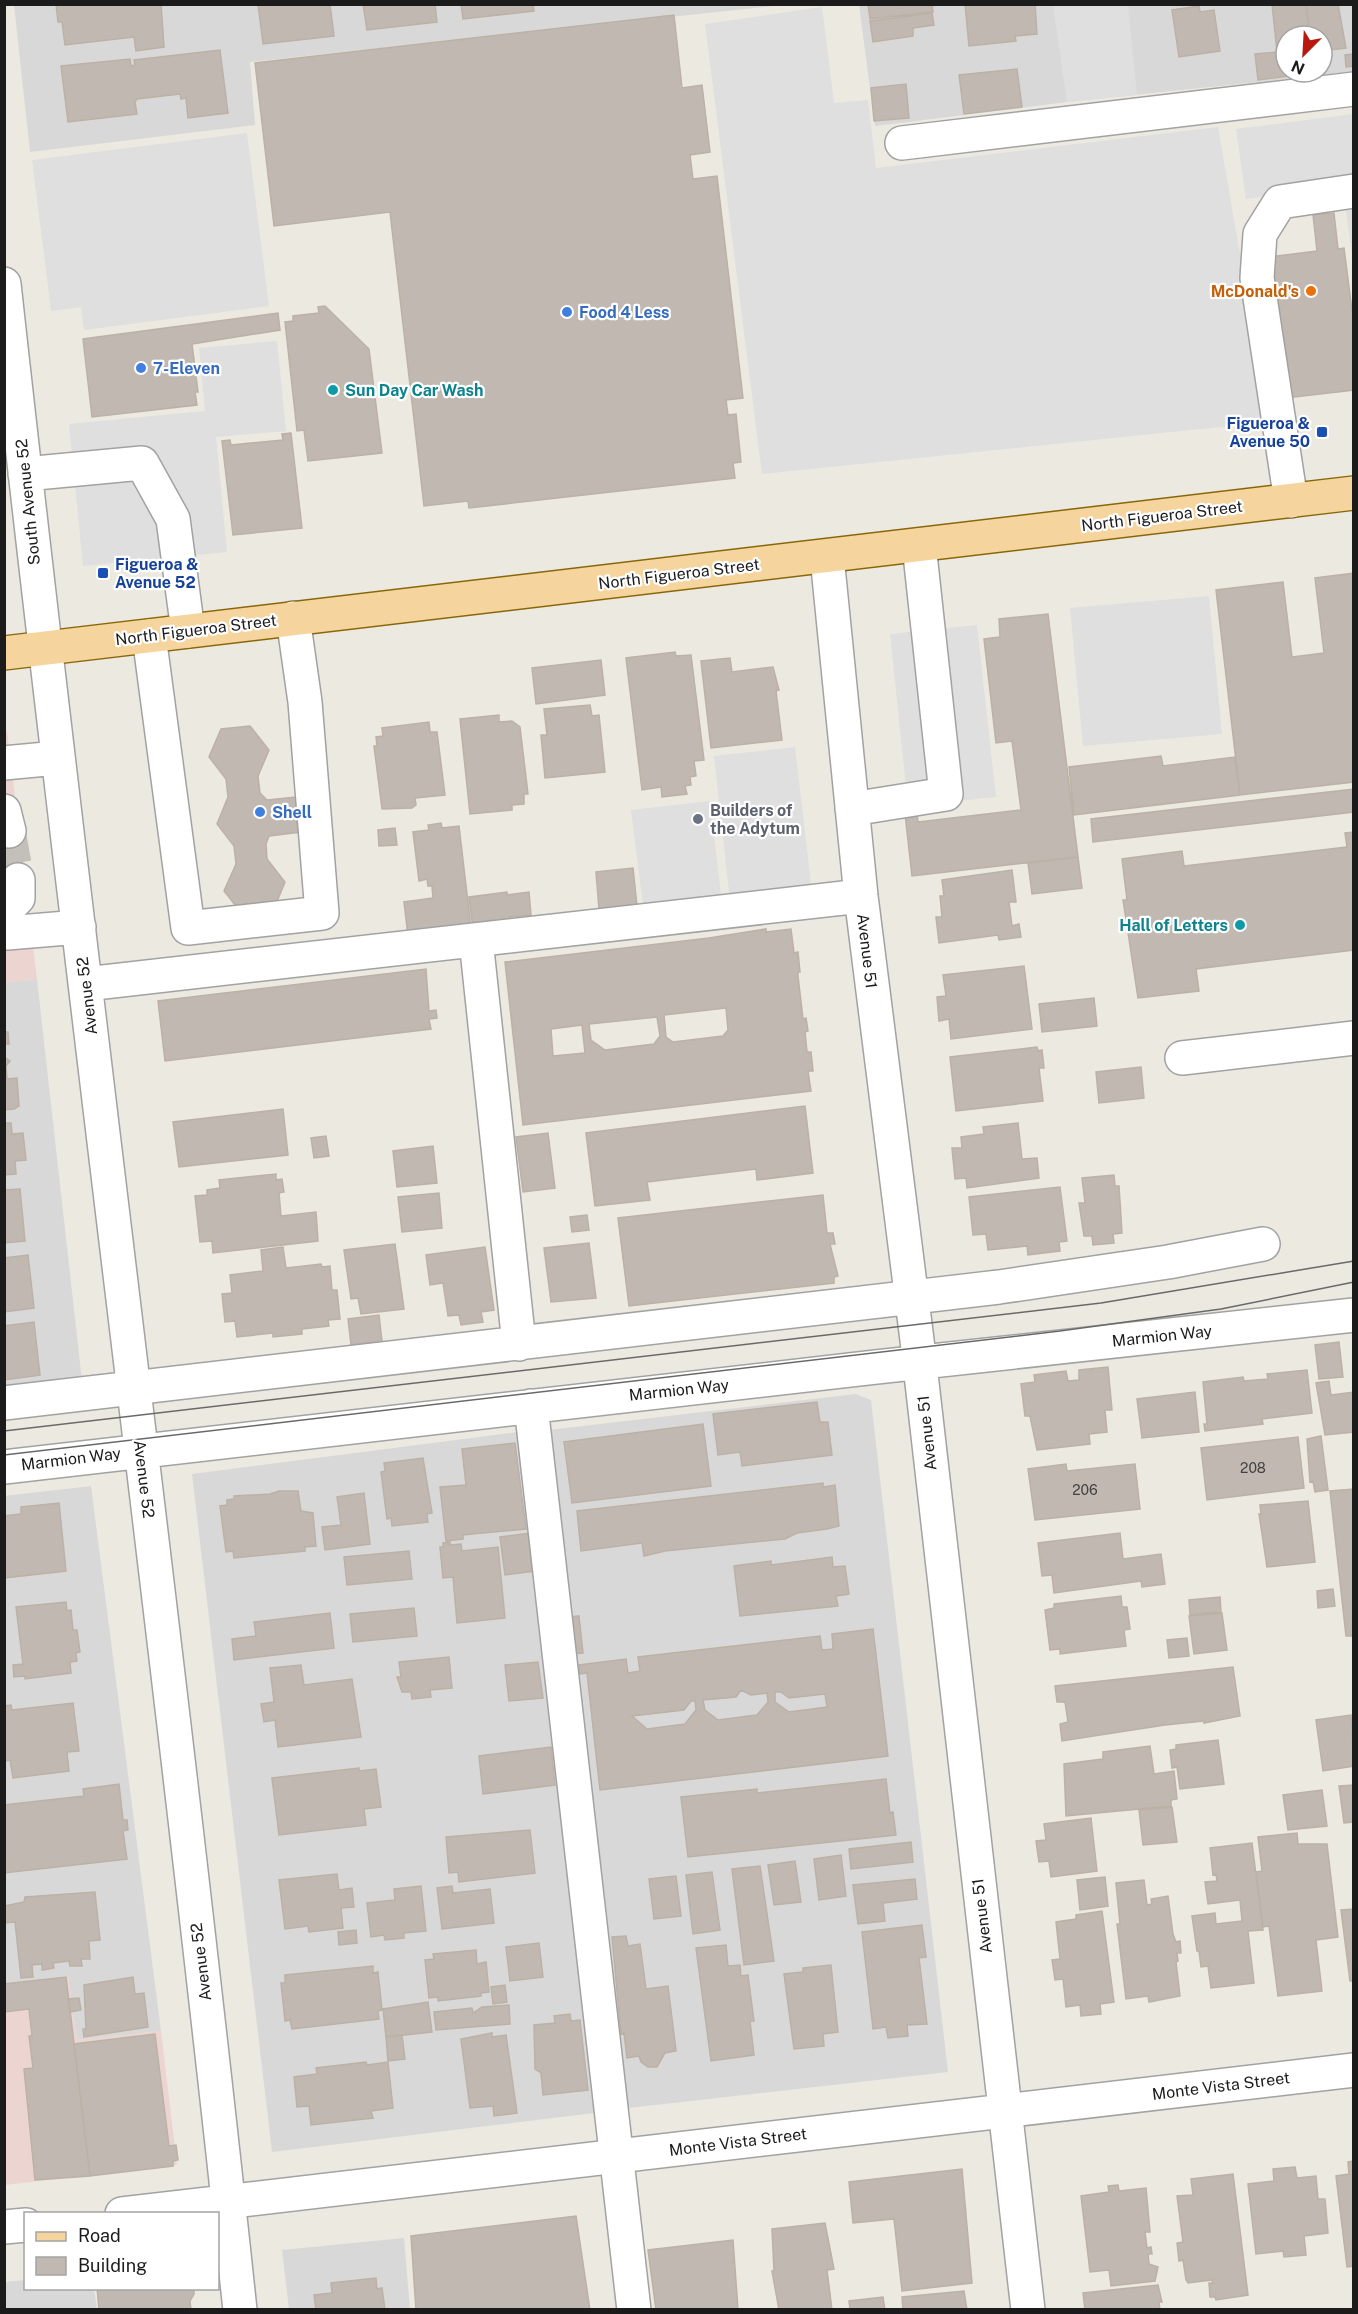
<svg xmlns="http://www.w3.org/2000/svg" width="1358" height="2314" font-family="'Public Sans',sans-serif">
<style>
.residential{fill:#d9d8d8;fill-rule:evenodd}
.commercial{fill:#ecd4d1}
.parking{fill:#dfdfdf}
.building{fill:#c0b8b1;stroke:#bcb1a5;stroke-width:1.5;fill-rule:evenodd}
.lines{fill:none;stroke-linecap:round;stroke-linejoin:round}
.minor-tunnel{stroke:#c2c0b9;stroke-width:33;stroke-dasharray:33 16;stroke-linecap:butt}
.minor-casing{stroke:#a2a2a2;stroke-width:36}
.major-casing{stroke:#896709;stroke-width:36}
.minor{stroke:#fff;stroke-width:33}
.major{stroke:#f5d59d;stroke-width:33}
.tram{stroke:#696969;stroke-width:1.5}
.food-dot{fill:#e8710a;stroke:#fff;stroke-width:2}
.shop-dot{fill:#3f7fe0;stroke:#fff;stroke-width:2}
.culture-dot{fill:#0f9aa8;stroke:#fff;stroke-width:2}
.transit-dot{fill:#1a4fb4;stroke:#fff;stroke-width:2}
.worship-dot{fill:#6b7280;stroke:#fff;stroke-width:2}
.labels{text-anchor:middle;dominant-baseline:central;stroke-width:4.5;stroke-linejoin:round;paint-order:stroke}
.number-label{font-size:14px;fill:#444240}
.food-label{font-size:16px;font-weight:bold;fill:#c56008;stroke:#fff;text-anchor:end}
.shop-label{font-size:16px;font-weight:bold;fill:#366cbe;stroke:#fff;text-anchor:start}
.culture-label{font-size:16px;font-weight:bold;fill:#0d838f;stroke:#fff;text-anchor:start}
.transit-label{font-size:16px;font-weight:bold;fill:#164399;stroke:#fff;text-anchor:end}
.street-label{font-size:16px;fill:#1b1b1b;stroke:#fff}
.worship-label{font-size:16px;font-weight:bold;fill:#5b616d;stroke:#fff;text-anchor:start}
</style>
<rect width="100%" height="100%" fill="#ece9e1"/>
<path class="residential" d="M14 5H782L250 62 255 125 30 152Z
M859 5H1353V72L1067 102 875 126ZM1286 36H1322V72H1286Z
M37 979 82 1381 4 1389V983Z
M856 1394 871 1400 948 2072 628 2108 549 1430Z
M518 1432 602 2112 272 2152 192 1474Z
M91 1486 161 2031 77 2040 68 1976 5 1984 4 1496Z
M404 2238 410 2309H289L282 2250Z
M25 2280 26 2288 94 2289 97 2309H5V2282Z"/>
<path class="commercial" d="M7 731 37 979 5 983 4 732Z
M68 1976 77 2040 161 2031 177 2165 5 2185 4 1984Z"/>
<path class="parking" d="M1053 5H1128L1137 95 1067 102Z
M822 7 834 103 868 100 876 168 1218 127 1269 422 762 474 705 24Z
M1353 114V263L1343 187 1246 199 1236 129Z
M247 133 269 306 84 330 81 307 51 311 32 160Z
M277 341 286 431 216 437 227 552 83 566 69 424 205 411 199 348Z
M1209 596 1222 734 1083 746 1070 608Z
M977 625 996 797 908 806 890 634Z
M795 747 812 892 730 901 714 756Z
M710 801 722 903 644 912 631 810Z"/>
<path class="building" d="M56 4H161L164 47 136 51 134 37 65 45 62 22H58Z
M258 4H330L334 36 263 44Z
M363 4H435L437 22 367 30Z
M461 4H533L534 11 463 19Z
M868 4H932L933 12 870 19Z
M965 4H1035L1037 34 1015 36 1016 41 969 46Z
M1272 4H1306L1310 36H1286V72H1296V75L1258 80 1255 54 1277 52Z
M1306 4H1338L1346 48 1322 51V36H1310Z
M1199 6 1200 12 1214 10 1220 51 1179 57 1172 10Z
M932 13 934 25 913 28V36L873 42 870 21Z
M674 15 682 88 702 85 710 152 690 155 693 179 717 176 743 398 726 400 728 415 736 414 741 462 733 463 735 478 469 508 468 501 424 506 390 212 274 226 255 63Z
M220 50 228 113 188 118 186 98 181 99 180 94 137 99 135 102 137 114 68 122 61 66 130 59 131 66 135 65 134 60Z
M1354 54V66L1346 67 1345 55Z
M1017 69 1022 107 964 114 959 75Z
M906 84 909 118 874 121 871 88Z
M1334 213 1338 249 1344 248 1354 326V390L1286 398 1269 257 1317 251 1313 215Z
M325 306 369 349 382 453 308 461 304 430 297 431 285 322 293 321V316L319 313 318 307Z
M278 313 280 330 192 344 198 392H195L197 405 92 417 83 339Z
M291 433 302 528 233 535 222 441 230 440 231 445 283 440 282 434Z
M1354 573V782L1240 795 1216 590 1283 582 1292 657 1324 653 1315 578Z
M1048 614 1078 857 912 876 905 814 917 813 918 822 1021 810 1012 741 996 743 984 639 1000 637 999 619Z
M675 652 676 656 691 655 704 760 694 761 696 776 690 777 691 785 685 786 687 794 662 797 661 787 642 790 626 658Z
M730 658 732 672 773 667 779 690 776 691 782 740 711 748 701 661Z
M601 660 605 695 536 704 532 668Z
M590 705 592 716 599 715 605 772 545 778 541 735H547L544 709Z
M499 715V722L512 721 520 727 528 794H524V804L512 805V810L470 814 460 719Z
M429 722 430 732H437L445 795 415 798 416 805 412 808 382 809 374 746H377L376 737 383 736 382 728Z
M250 726 269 750 258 776 260 793 267 800 296 797 301 832 269 836 266 844 267 859 285 882 273 911 243 915 224 891 236 864 234 846 217 824 228 797 226 779 209 757 221 729Z
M1161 756 1163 766 1235 757 1240 795 1074 815 1069 767Z
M1354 789V812L1093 842 1091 819Z
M441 823 442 828 459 826 471 928 408 936 404 902 433 898 432 886H428L427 879 419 881 413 832 429 830 428 825Z
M395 828 397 845 379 846 378 830Z
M18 830 24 879 4 881V832Z
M1354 832V950L1196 969 1199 991 1138 998 1123 900H1127L1122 859 1182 851 1184 866 1347 847 1345 833Z
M1078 857 1082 888 1032 894 1028 863Z
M633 868 637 906 599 909 596 872Z
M1012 870 1016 902H1009L1012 926 1019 924 1021 937 999 940 998 935 939 943 936 917H942L940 896H944L942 880Z
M507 892V895L529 892 531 915 510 917 511 924 473 929 469 897Z
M766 929V932L791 929 794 953 798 952 800 972H798V976L803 1019 806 1018 808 1031 805 1032 807 1052H811L813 1071H808L811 1091 523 1125 505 962 709 938ZM726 1008 728 1030 723 1036 673 1042 666 1037 664 1015ZM657 1017 660 1036 654 1044 605 1050 591 1040 589 1024ZM582 1025 585 1053 553 1056 551 1029Z
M1024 966 1032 1029 951 1039 949 1019 939 1021 937 997 946 996 943 975Z
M426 969 429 1011 436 1010 437 1018 429 1019 431 1029 165 1061 158 1001Z
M1094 998 1097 1026 1042 1032 1039 1004Z
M4 1032H8L9 1044H4Z
M1037 1047 1038 1051 1042 1050 1044 1068H1039L1043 1101 956 1111 950 1057Z
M4 1057 10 1061 6 1066 7 1079 17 1078 19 1106 14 1109 4 1110Z
M1141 1067 1144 1098 1099 1103 1096 1072Z
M805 1106 813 1173 757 1180 756 1169 647 1182 650 1200 595 1206 586 1133Z
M283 1109 288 1155 179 1167 173 1122Z
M4 1123H11L12 1134 23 1133 26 1160 15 1161 16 1174 4 1175Z
M1018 1123 1022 1159 1037 1158 1039 1178 967 1188 966 1178 955 1179 952 1148H962L961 1137 984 1134 983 1127Z
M548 1133 555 1188 523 1192 516 1137Z
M326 1136 329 1156 314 1158 311 1138Z
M433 1146 437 1183 397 1187 393 1151Z
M276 1174V1180L282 1179 284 1192 279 1193 281 1216 316 1212 318 1241 213 1253 212 1241 200 1242 195 1196 207 1195V1190L220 1188 219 1180Z
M1114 1175 1115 1186H1119L1122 1233 1113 1234 1114 1243 1093 1245 1092 1236H1084L1079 1203H1085L1082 1178Z
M1060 1187 1067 1241 1059 1242 1060 1251 1028 1255 1027 1246 988 1250 986 1234 973 1235 969 1197Z
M20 1189 25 1241 4 1243V1190Z
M439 1193 442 1228 402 1232 398 1197Z
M823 1195 827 1233H833L835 1244H830L838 1276 834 1277V1283L629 1306 618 1218Z
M587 1215 589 1230 572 1232 570 1217Z
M589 1243 596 1298 551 1302 544 1248Z
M395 1244 404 1309 361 1314 358 1298 351 1299 344 1250Z
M283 1247 286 1268 321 1264 322 1267 330 1266 332 1290H337L340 1319 328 1320 329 1326 302 1329V1334L273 1337V1333L237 1337 235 1321 225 1322 222 1294 232 1293 230 1275 263 1271 261 1250Z
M485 1247 494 1310 481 1312 483 1322 461 1325 459 1315 448 1316 443 1283 430 1285 426 1255Z
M28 1255 34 1308 4 1312V1258Z
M379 1315 382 1341 351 1345 348 1319Z
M34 1322 40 1375 4 1380V1326Z
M1339 1342 1343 1377 1319 1379 1315 1345Z
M1108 1367 1112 1410H1105L1107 1432 1089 1434 1090 1444 1037 1450 1030 1416H1025L1021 1384 1035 1382 1034 1375 1066 1371 1068 1381 1079 1380V1370Z
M1307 1370 1312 1413 1262 1419 1263 1424 1205 1431 1204 1424H1207L1203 1382 1243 1377 1244 1381 1268 1379 1267 1374Z
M1329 1381 1331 1395 1354 1392V1432L1325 1435 1316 1383Z
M1195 1392 1199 1432 1142 1438 1137 1399Z
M817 1402 820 1422H828L832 1455 742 1466 740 1452 718 1455 713 1414Z
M703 1424 711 1486 572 1503 564 1442Z
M1321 1436 1328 1490 1315 1492 1313 1481 1310 1482 1307 1439Z
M1298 1437 1304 1488 1207 1500 1201 1448Z
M515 1443 526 1529 472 1534 463 1535V1539L446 1541 440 1487 466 1485 462 1449Z
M423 1458 432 1513 427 1514 428 1522 392 1526 391 1518 387 1519 381 1472 385 1471 384 1463Z
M1066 1464 1067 1471 1135 1464 1140 1509 1035 1520 1028 1469Z
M823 1483V1487L835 1485 839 1526 827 1529 797 1533 785 1539 665 1551 644 1556 642 1543 581 1551 577 1511Z
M1354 1489V1636H1346L1330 1491Z
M279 1491H298L301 1511 313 1513 316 1546 305 1547V1551L234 1558 233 1551 226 1552 220 1506 227 1505V1500L234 1499V1496L270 1494Z
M364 1493 370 1544 325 1550 322 1527 341 1525 337 1497Z
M1308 1501 1315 1562 1267 1567 1259 1514H1261L1260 1505Z
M59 1503 66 1571 5 1578 4 1516 21 1514V1507Z
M530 1533 535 1571 505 1575 500 1537Z
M1120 1533 1123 1559 1161 1554 1165 1584 1142 1587 1141 1581 1054 1593 1052 1575 1042 1576 1038 1543Z
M450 1542V1545L461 1544 462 1551 498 1547 505 1618 457 1623 453 1577 443 1578 440 1547H443V1543Z
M409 1551 412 1579 347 1585 344 1557Z
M832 1557 833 1567 845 1566 849 1594 836 1596 838 1606 740 1616 734 1566 771 1561V1565Z
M1333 1589 1335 1606 1318 1608 1317 1591Z
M1121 1596 1122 1607H1127L1130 1629 1124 1630 1126 1646 1060 1654V1649L1050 1650 1045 1610 1054 1608V1604Z
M1220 1597 1221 1612 1190 1615 1189 1600Z
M66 1602 67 1611 71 1610 73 1630H77L80 1652 76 1653 77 1661 70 1662 71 1673 25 1679V1676L14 1677 13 1665 23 1664 16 1607Z
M414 1608 417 1636 353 1642 350 1614Z
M330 1613 334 1648 234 1660 232 1639 256 1636 254 1622Z
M1222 1613 1227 1650 1194 1654 1189 1616Z
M579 1616 583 1653 571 1654 567 1617Z
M873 1629 888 1756 600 1790 587 1673 580 1674 579 1665 626 1659 628 1673 640 1671 638 1657 820 1636 822 1650 833 1649 832 1634ZM741 1690 751 1695 767 1693 768 1702 757 1715 718 1720 705 1710 703 1700 736 1697ZM775 1692H781L789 1698 825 1694 827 1707 789 1712 775 1702ZM691 1701H695L696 1710 685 1724 647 1729 632 1716 684 1710Z
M1187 1638 1189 1656 1169 1658 1167 1640Z
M449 1657 452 1688 430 1690 431 1697 412 1699 411 1692H402L397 1677H401L399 1662Z
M538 1662 543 1698 509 1701 505 1665Z
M301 1665 304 1685 352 1679 361 1737 278 1747 275 1720 264 1722 261 1704 274 1702 270 1668Z
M1233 1667 1240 1716 1204 1723V1721L1165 1725 1062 1741 1060 1724 1068 1722 1065 1702H1057L1055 1686Z
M73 1703 79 1751 67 1752 69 1771 13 1778 10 1760 4 1761V1706L11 1705 12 1710Z
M1351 1715 1354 1766 1323 1771 1316 1720Z
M1218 1740 1224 1784 1180 1789 1177 1767 1172 1768 1170 1750 1176 1749V1745Z
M1150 1746 1154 1774 1174 1771 1177 1799 1171 1800V1806L1066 1816 1064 1764 1103 1759V1752Z
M551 1747 555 1785 483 1794 479 1756Z
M359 1768V1771L376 1769 381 1807 364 1809 366 1825 279 1835 272 1778Z
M886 1779 890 1813 893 1812 896 1835 688 1857 681 1797 757 1789V1793Z
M119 1784 123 1820H127L128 1830 123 1831 127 1859 4 1873V1805L84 1796 83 1789Z
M1354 1785V1822L1344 1823 1339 1786Z
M1322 1790 1327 1826 1288 1830 1283 1795Z
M1172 1807 1177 1842 1143 1845 1139 1810Z
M1091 1818 1097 1871 1051 1877 1049 1861 1039 1862 1036 1841 1046 1840 1044 1824Z
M530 1830 535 1873 459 1882 458 1872 449 1873 446 1837Z
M1297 1833 1298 1844H1327L1338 1937 1316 1940 1322 1991 1278 1996 1269 1926 1263 1927 1256 1872 1262 1871 1258 1837Z
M911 1842 913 1862 851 1869 849 1849Z
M1252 1843 1263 1930 1248 1931 1254 1983 1211 1988 1208 1966 1201 1967 1199 1951H1197L1192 1916 1215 1913 1216 1924 1242 1921 1240 1900 1208 1904 1205 1882 1217 1881 1216 1874 1213 1875 1210 1848Z
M841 1855 846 1896 819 1900 814 1859Z
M795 1861 801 1902 774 1905 768 1865Z
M760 1866 774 1961 744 1965 732 1869Z
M712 1872 720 1930 693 1934 686 1875Z
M337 1874 339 1890 352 1888 354 1907 341 1908 343 1928 309 1932 308 1926 285 1929 279 1880Z
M676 1876 681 1916 654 1919 649 1879Z
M1105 1877 1108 1906 1080 1910 1077 1880Z
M915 1879 917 1899 883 1903 885 1921 858 1924 853 1885Z
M1144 1880 1147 1905 1152 1904 1151 1899 1168 1896 1173 1934 1176 1942 1180 1941 1181 1953H1177L1178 1961 1176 1962 1180 1996 1149 2002 1148 1996 1126 1999 1117 1924H1120L1116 1883Z
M421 1886 426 1931 404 1933V1938L385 1940 384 1935 371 1937 367 1903 395 1900 394 1889Z
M452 1886 453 1893 490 1889 494 1923 442 1929 437 1888Z
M95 1892 100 1940 89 1941 90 1959H81L82 1966H70L69 1961 53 1963 54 1968 42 1970V1964L32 1965 33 1977 21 1978 15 1922 5 1923 4 1906 24 1902 25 1897Z
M1354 1909V1981H1350L1341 1910Z
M1102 1911 1114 2002 1100 2004 1101 2014 1081 2016 1080 2005 1066 2007 1063 1979 1055 1980 1052 1960 1060 1959 1056 1922 1076 1919V1915Z
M922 1925 926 1957 919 1958 927 2024 907 2025 908 2036 888 2038 886 2027 873 2029 862 1932Z
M356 1930 357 1943 339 1945 338 1932Z
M626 1936 628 1946 640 1944 646 1989 668 1986 676 2051 665 2053 657 2067H648L641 2062 639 2056 627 2058 624 2033 621 2034 612 1937Z
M539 1943 543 1977 510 1981 506 1947Z
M726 1945 728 1966 740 1965 741 1976 748 1975 754 2021H750L754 2055 711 2061 696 1948Z
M476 1950 477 1964 486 1962 489 1992 481 1993V1996L438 2001V1997L429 1998 425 1960 434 1959 433 1954Z
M831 1965 838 2032 823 2034 824 2046 794 2049 784 1974 803 1972V1968Z
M373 1966V1973L378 1972 382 2010 378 2011 379 2019 292 2029 290 2020 285 2021 281 1983H285V1975Z
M66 1977 90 2176 35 2180 24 2069 33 2068 29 2036H32L29 2009 4 2012V1984Z
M133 1977 135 1994 144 1993 148 2027 84 2037 83 2029H86L84 1985Z
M505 1985 507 2002 493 2004 491 1987Z
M79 1998 81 2010 70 2012 68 1999Z
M428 2002 432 2032 386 2037 383 2009Z
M509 2005 510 2024 436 2030 434 2012 472 2008 473 2013 482 2007Z
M570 2014 571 2021 580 2020 588 2090 543 2095 541 2073 535 2069 534 2025 555 2023 554 2016Z
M492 2033V2037L506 2035 517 2113 494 2116 493 2106 470 2108 461 2039Z
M155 2034 169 2146 176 2145 178 2160 173 2161V2166L90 2176 74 2044Z
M402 2035 405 2059 388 2061 386 2037Z
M366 2062 367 2065 388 2062 393 2108 371 2111 373 2118 311 2125 309 2106 297 2107 294 2077 317 2074 316 2068Z
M1354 2161V2266L1347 2267 1336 2176 1349 2174 1348 2162Z
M1295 2167 1297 2178 1316 2176 1318 2199H1325L1328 2233 1304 2236 1306 2255 1284 2257 1283 2251 1256 2254 1248 2184 1274 2181 1273 2169Z
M962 2169 972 2283 902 2291 894 2219 853 2223 849 2182Z
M1233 2174 1248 2295 1216 2300 1215 2297H1210L1209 2283H1213L1212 2280 1188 2283 1186 2280 1183 2260 1179 2261 1177 2243 1183 2242 1177 2196 1193 2195 1191 2179Z
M1118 2185 1119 2191 1146 2188 1150 2232H1145L1147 2248 1151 2247 1152 2254H1148L1149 2264 1158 2267 1155 2281 1111 2286 1109 2270 1090 2272 1081 2196 1109 2192 1108 2186Z
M576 2216 590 2310H416L411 2236Z
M825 2223 834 2269 827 2270 832 2310H779L772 2271H774L772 2229Z
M733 2240 738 2310H656L648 2250Z
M376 2278 377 2289 382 2288 385 2310H316L314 2295 332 2293 331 2283Z
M1158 2285 1162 2302H1159L1160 2310H1085L1083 2293Z
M97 2288H194V2294L190 2301 191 2310H99Z
M964 2291 967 2310H903L902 2297Z
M883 2297 885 2310H850L849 2301Z"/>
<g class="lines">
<path class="minor-tunnel" d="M9 831 18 880"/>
<defs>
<path id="minor" d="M902 143 1354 89
M4 284C78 960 168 1634 240 2310
M25 474 142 463 173 519 188 631
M1291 501 1257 278 1260 234 1280 202 1354 191
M827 557 861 896 918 1348 1028 2310
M149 636 188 928 322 913 305 702 293 618
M4 763 57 758
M852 809 946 794 919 545
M4 811 9 831
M5 911 18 898V880
M7 933 79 927
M476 940 519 1344
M86 984 861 896
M1182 1058 1354 1038
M4 1403 999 1287 1168 1262 1263 1244
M531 1406 634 2310
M4 1467 876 1367 1354 1315
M122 2214 1354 2070
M4 2227 26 2225"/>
<path id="major" d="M4 653 1354 493"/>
</defs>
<use href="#minor" class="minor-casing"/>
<use href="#major" class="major-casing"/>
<use href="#minor" class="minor"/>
<use href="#major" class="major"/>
<path class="tram" d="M4 1431 1101 1303 1354 1261
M4 1455 1060 1331 1221 1309 1354 1282"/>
</g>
<circle class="food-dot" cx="1311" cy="291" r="6"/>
<g class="shop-dot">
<circle cx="567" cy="312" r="6"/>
<circle cx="141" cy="368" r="6"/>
<circle cx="260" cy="812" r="6"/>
</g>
<g class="culture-dot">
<circle cx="333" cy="390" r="6"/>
<circle cx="1240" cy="925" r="6"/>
</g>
<g class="transit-dot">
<rect x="1316" y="426" width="12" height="12" rx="3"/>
<rect x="97" y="567" width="12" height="12" rx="3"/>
</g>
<circle class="worship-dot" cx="698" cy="819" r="6"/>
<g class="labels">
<g class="number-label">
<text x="1253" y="1468">208</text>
<text x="1085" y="1490">206</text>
</g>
<g class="food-label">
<text x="1299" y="291">McDonald's</text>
</g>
<g class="shop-label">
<text x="579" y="312">Food 4 Less</text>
<text x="153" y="368">7-Eleven</text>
<text x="272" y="812">Shell</text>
</g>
<g class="culture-label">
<text x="345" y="390">Sun Day Car Wash</text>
<text x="1228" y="925" text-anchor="end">Hall of Letters</text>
</g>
<g class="transit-label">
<text x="1310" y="423">Figueroa &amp;<tspan x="1310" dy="18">Avenue 50</tspan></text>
<text x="115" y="564" text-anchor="start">Figueroa &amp;<tspan x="115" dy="18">Avenue 52</tspan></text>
</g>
<g class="street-label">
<text transform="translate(28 502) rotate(-96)">South Avenue 52</text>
<text transform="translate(1162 516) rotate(-7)">North Figueroa Street</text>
<text transform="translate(679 574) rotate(-7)">North Figueroa Street</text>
<text transform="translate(196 630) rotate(-7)">North Figueroa Street</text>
<text transform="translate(867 951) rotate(83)">Avenue 51</text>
<text transform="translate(87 996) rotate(-97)">Avenue 52</text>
<text transform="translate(1162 1336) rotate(-6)">Marmion Way</text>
<text transform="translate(679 1390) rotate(-6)">Marmion Way</text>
<text transform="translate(927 1433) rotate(-96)">Avenue 51</text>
<text transform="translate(71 1459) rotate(-7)">Marmion Way</text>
<text transform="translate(144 1479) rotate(83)">Avenue 52</text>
<text transform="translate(982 1916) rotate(-97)">Avenue 51</text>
<text transform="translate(201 1962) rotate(-97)">Avenue 52</text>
<text transform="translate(1221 2086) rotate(-7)">Monte Vista Street</text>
<text transform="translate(738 2142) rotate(-7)">Monte Vista Street</text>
</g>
<g class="worship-label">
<text x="710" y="810">Builders of<tspan x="710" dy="18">the Adytum</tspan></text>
</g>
</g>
<rect width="1358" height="2314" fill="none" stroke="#1b1b1b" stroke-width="12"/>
<rect x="24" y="2212" width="195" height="78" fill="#ffffff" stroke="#a4a4a4" stroke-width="1.5"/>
<rect x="36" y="2232" width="30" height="9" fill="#f5d59d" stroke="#a4a4a4" stroke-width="1.5"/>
<text x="78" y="2242" font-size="18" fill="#1b1b1b">Road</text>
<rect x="36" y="2257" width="30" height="18" fill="#c0b8b1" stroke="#a4a4a4" stroke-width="1.5"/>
<text x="78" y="2272" font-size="18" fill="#1b1b1b">Building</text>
<g transform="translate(1304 54) rotate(204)"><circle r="28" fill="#ffffff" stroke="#a4a4a4" stroke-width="1.5"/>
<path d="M0-4.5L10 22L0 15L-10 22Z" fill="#b9180d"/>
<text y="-9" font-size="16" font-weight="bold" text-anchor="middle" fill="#1b1b1b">N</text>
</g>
</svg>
